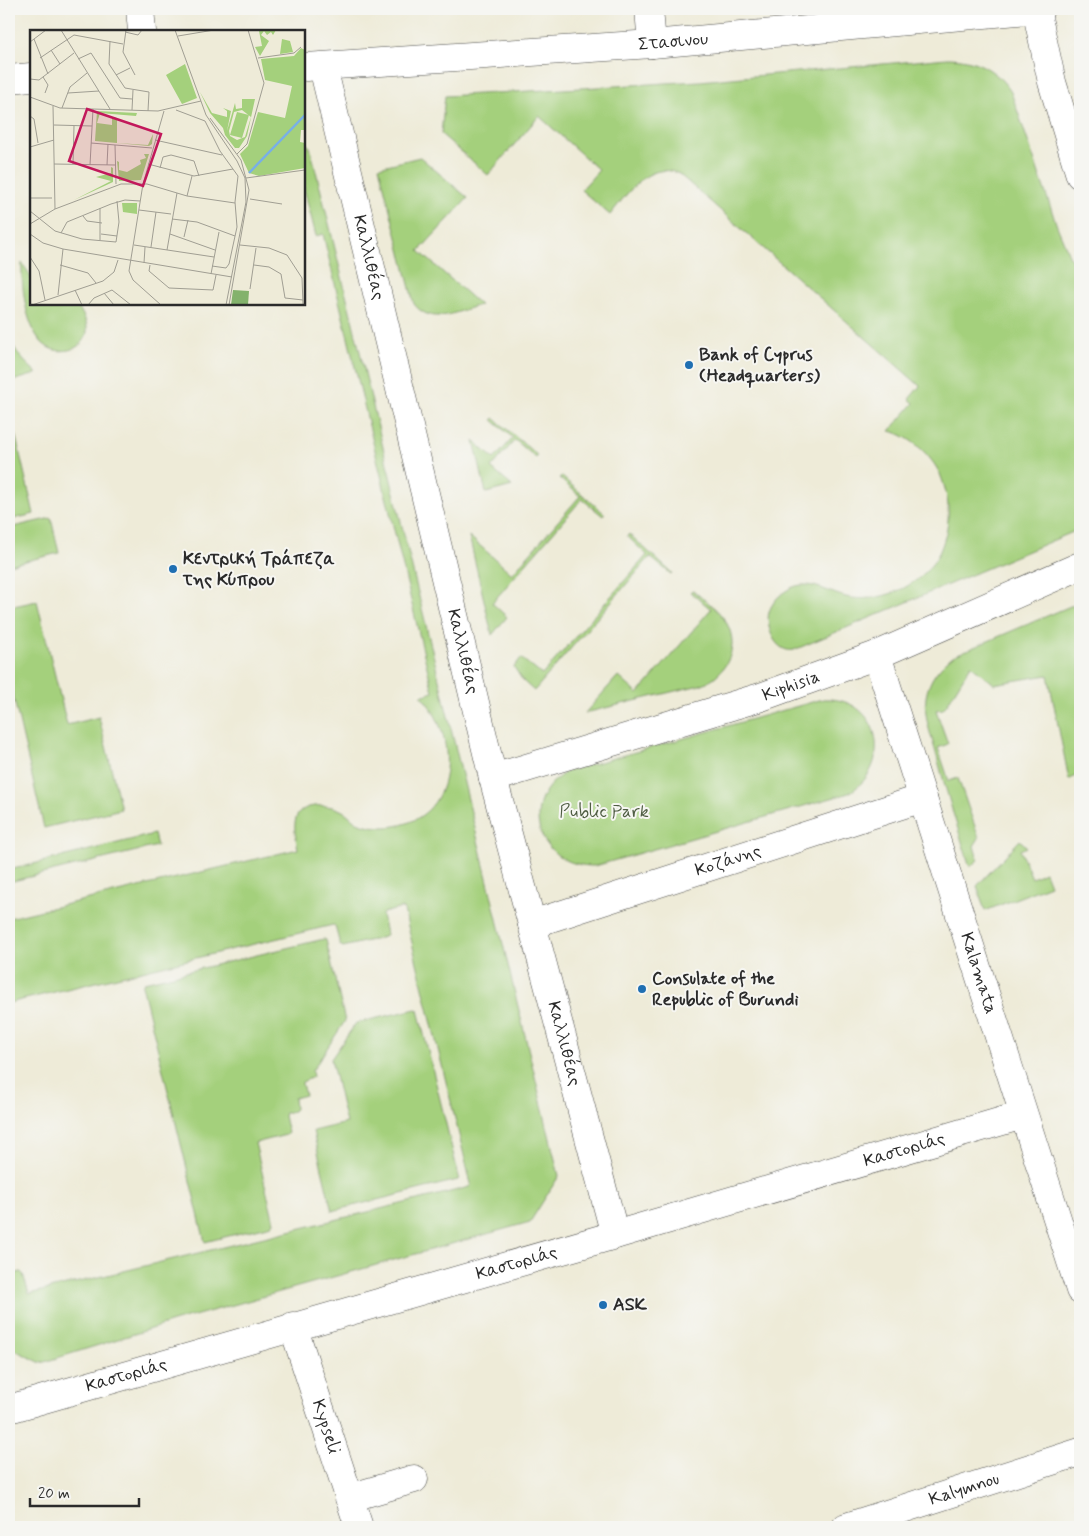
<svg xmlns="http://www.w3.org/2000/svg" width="1089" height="1536" font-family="Mynerve,sans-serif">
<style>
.green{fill:#a4d07c;stroke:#687e54}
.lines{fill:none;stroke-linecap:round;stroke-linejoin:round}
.minor-casing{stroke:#484845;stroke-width:29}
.minor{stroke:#fff;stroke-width:28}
.poi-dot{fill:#1f6fb2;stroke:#f6f6f2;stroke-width:2}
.labels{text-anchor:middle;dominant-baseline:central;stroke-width:4;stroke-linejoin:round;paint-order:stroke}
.street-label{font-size:18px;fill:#2b2b2b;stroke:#f6f6f2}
.poi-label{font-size:18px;font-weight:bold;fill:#2b2b2b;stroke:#f6f6f2;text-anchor:start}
.park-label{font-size:18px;fill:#4f5d43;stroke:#f6f6f2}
.inset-river{fill:none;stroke:#78afe7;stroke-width:2.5}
.inset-road{fill:none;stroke:#a09e93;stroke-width:1}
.view{fill:#c2185b;fill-opacity:0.15;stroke:#c2185b;stroke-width:2.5}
.inset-edge{fill:none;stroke:#2b2b2b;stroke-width:2.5}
</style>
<rect width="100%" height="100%" fill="#f6f6f2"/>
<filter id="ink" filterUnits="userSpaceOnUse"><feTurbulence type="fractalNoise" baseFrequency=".02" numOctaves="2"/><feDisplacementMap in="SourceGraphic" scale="10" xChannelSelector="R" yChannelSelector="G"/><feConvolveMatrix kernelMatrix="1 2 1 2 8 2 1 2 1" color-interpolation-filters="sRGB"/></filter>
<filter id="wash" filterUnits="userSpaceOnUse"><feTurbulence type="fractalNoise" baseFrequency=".0096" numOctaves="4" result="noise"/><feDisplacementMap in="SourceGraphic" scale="20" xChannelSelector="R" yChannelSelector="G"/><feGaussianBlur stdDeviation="1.12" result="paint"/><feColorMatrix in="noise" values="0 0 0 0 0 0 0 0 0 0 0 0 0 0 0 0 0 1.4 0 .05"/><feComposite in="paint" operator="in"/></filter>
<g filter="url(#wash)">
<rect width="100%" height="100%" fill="#eeebd8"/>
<path class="green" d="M947 58C975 58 996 69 1011 92L1057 226 1080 281V529L794 650C776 654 765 627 769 612 772 602 780 594 789 589 810 577 830 595 851 598 886 602 925 584 940 551 951 525 951 501 940 474 931 455 910 436 890 431L914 403 909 399 920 386 679 174C648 159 626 196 610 215L581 190 599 170 539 116 488 175 441 134 445 96 700 81Z
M304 142 310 147 331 232 559 1176 530 1222 176 1321 41 1363 9 1347V1275L21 1272 23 1274 29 1294 446 1193 469 1187 471 1184 404 910 402 908 383 913 382 915 386 934 384 937 343 947 340 945 335 926 333 925 9 1003V918L298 849C295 833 289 813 309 807 321 804 336 806 346 813 351 817 355 822 362 824 372 827 384 828 395 826 459 816 458 733 421 696L433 692 323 234 316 236 304 189Z
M420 157 468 198 419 251 480 305C457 311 432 327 414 304L379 167Z
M22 263 31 276V304H75C82 311 90 325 86 336 81 351 58 355 46 346 26 332 21 285 22 263Z
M9 336C15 352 23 361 36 372V374L9 382Z
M11 416 34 514 9 520V417Z
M494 418 538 456 536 458 515 440 491 468 512 486 486 493 474 441 494 459 513 438 492 420Z
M561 476 605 514 603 516 582 499 492 603 507 617 492 635 469 536 512 574 580 496 559 478Z
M51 518 59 553 9 565V528Z
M629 534 672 573 671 574 650 557 534 691 523 681 514 667 521 658 542 675 647 555 627 536Z
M692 590C703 599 716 607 724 619 742 644 728 675 700 685L585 713 618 676 638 694 711 609 690 592Z
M37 601 67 725 99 717 121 809 44 828 9 678V607Z
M1080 602V773L1069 780 1048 675 994 684 971 665 947 704 943 709 936 710 948 744 938 748 949 781 958 778 979 838 974 846 978 860 970 867C958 830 947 794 937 757 932 737 923 717 926 697 929 679 939 667 953 656Z
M823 699C879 696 896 764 849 793L595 866C536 867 516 800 568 771Z
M154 834 157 846 9 882V870Z
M1020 840 1027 847 1020 850 1032 878 1045 872 1050 885 985 911 977 886Z
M324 939 326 940 345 1021 312 1071 313 1077 302 1082V1084L305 1095 294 1098 295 1109 293 1111 285 1113 284 1116 288 1133 286 1135 255 1143 274 1222 272 1225 205 1242 142 985 144 982Z
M416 1009 418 1010 459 1177 458 1180 332 1211 313 1131 346 1123 331 1059 356 1023Z"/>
</g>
<g filter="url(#ink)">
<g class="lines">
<defs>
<g id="minor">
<path d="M140 9 142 31"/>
<path d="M649 9 652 44"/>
<path d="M1036 9 1052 82 1080 175"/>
<path id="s1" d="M306 67 652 44 1040 9"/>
<path id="s2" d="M323 67 493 778 615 1235"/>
<path d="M9 79 31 77"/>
<path id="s3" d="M877 655 1080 1290"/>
<path id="s4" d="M493 778 761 697 877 655 1080 566"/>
<path id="s5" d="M532 924 923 798"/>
<path id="s6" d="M293 1326 359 1527"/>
<path id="s7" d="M9 1409 615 1235 1023 1115"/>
<path d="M349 1498 414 1479"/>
<path id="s8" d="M846 1527 1080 1452"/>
</g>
</defs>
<use href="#minor" class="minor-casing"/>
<use href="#minor" class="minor"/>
</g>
</g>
<g class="poi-dot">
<circle cx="689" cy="365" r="5"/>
<circle cx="173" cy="569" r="5"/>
<circle cx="642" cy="989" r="5"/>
<circle cx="603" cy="1305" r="5"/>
</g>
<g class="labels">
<g class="street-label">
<text stroke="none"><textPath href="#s1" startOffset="368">Στασινου</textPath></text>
<text stroke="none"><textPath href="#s2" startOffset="196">Καλλιθέας</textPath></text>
<text stroke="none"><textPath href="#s2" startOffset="601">Καλλιθέας</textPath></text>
<text stroke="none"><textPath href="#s4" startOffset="312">Kiphisia</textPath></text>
<text stroke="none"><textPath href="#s5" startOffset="206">Κοζάνης</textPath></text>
<text stroke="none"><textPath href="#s3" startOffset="334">Kalamata</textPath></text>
<text stroke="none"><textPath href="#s2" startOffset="1006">Καλλιθέας</textPath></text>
<text stroke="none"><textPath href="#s7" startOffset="932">Καστοριάς</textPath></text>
<text stroke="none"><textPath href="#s7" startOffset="528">Καστοριάς</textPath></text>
<text stroke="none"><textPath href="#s7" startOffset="122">Καστοριάς</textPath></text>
<text stroke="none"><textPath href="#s6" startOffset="106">Kypseli</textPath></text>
<text stroke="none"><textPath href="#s8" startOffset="124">Kalymnou</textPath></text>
</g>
<g class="poi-label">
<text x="699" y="355">Bank of Cyprus<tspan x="699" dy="21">(Headquarters)</tspan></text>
<text x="183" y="559">Κεντρική Τράπεζα<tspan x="183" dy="21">της Κύπρου</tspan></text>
<text x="652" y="979">Consulate of the<tspan x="652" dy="21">Republic of Burundi</tspan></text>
<text x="613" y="1305">ASK</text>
</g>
<g class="park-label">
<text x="604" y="812">Public Park</text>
</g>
</g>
<g transform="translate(30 30)">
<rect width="275" height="275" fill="#eeebd8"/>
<path d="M246 0 243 5 241 2 237 5 234 1 231 5 239 11 230 26 225 17 232 16 229 1ZM252 9 260 11 263 22 250 24ZM271 18 275 20V100H271L270 112 275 113V138L229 146 219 143 210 124 218 116 228 82 255 88 262 56 235 50 231 29 264 26ZM155 34 167 68 152 74 136 45ZM170 62 182 83 197 87V81L193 78 201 81 197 101 205 73 206 79 212 78V69H225L217 106 209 118H205L195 105 193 98 180 83ZM212 80 221 87 215 107 207 110 200 106 199 101 204 82ZM67 81 107 83 106 86 70 83 67 93 82 95V87L87 88V113L118 115 123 104 122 114 119 116 65 111ZM207 82 219 85 212 108 200 105ZM114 124H119L111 150 89 151 87 131 89 132V140L97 142 111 134 110 130 116 128ZM73 136 81 137 83 138V152L44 170 81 151 66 147 81 143V137ZM92 173H107V184L93 182Z" fill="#a4d07c" fill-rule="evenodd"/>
<path d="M203 260 219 261 218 275H201Z" fill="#83b26c"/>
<path class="inset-river" d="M219 143 275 85"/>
<path class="inset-road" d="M31 0 80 79M96 0 93 22 105 45M145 0 176 85 207 131 215 148 216 172 196 275M95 2 108 5 112 0M148 6 184 0M4 9 18 44M80 11 79 34 95 58 119 62 118 81M0 12 16 0M21 20 30 34M10 28 44 5 93 14M228 28 264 23 271 17M48 29 61 23 90 68 102 69M86 45 100 38M13 47 18 55 15 63M0 49 9 50 44 23M38 63 69 61M0 67 30 78 128 81 171 71M23 76 25 179M32 78 40 57 57 43M102 80 103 60M146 80 175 91 190 121 208 146 205 172 207 197 199 234 196 238 182 236M0 86 4 89 8 113M180 88 211 130 219 160 199 275M24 95 62 96M125 110 192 125M61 113 122 118M85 115 86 154M0 117 24 110M207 124 217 114 234 53 218 0M24 134 85 135M43 134 44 96M118 134 164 146 203 139M60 135 63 79M77 135 78 114M130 138 133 127 141 125 164 131 169 146M216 148 275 140M157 166 162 146M0 168H22M220 169 252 174M109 180 141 184M0 181 25 201 52 209 86 212 89 192 87 171M53 186 57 191 72 193M142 189 167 192 205 206M0 194 25 179 91 154H117L157 166 205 173M31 203 37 192 81 174 95 170 110 171M0 204 13 213 33 219 202 247M71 204 87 206M140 204 185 220M154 207 158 190M70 210V178M104 215 184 227M210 215 239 218 257 225 272 248 273 274M121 217 126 182M137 220 147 163M0 227 9 241 15 270M114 233 115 217M30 235 58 243 66 253M120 235 119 241 139 258 183 260 186 245M224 235 239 237 251 244 255 268 273 270M181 244 189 202M220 259 226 218M45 260 52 275M74 263 84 275M28 265 33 219M2 275 73 251 84 242 88 230M58 275 64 268 82 260 101 275M131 275 103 250 99 241 113 154 134 81"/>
<path class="view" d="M57 79 131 104 113 156 39 131Z"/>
<rect width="275" height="275" class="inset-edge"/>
</g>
<rect width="1089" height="1536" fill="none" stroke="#f6f6f2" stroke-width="30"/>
<path d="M30 1498v8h109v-8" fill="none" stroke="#2b2b2b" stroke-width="2.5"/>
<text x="38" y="1498" font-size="15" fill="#2b2b2b" stroke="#f6f6f2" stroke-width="4" paint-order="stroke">20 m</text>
</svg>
